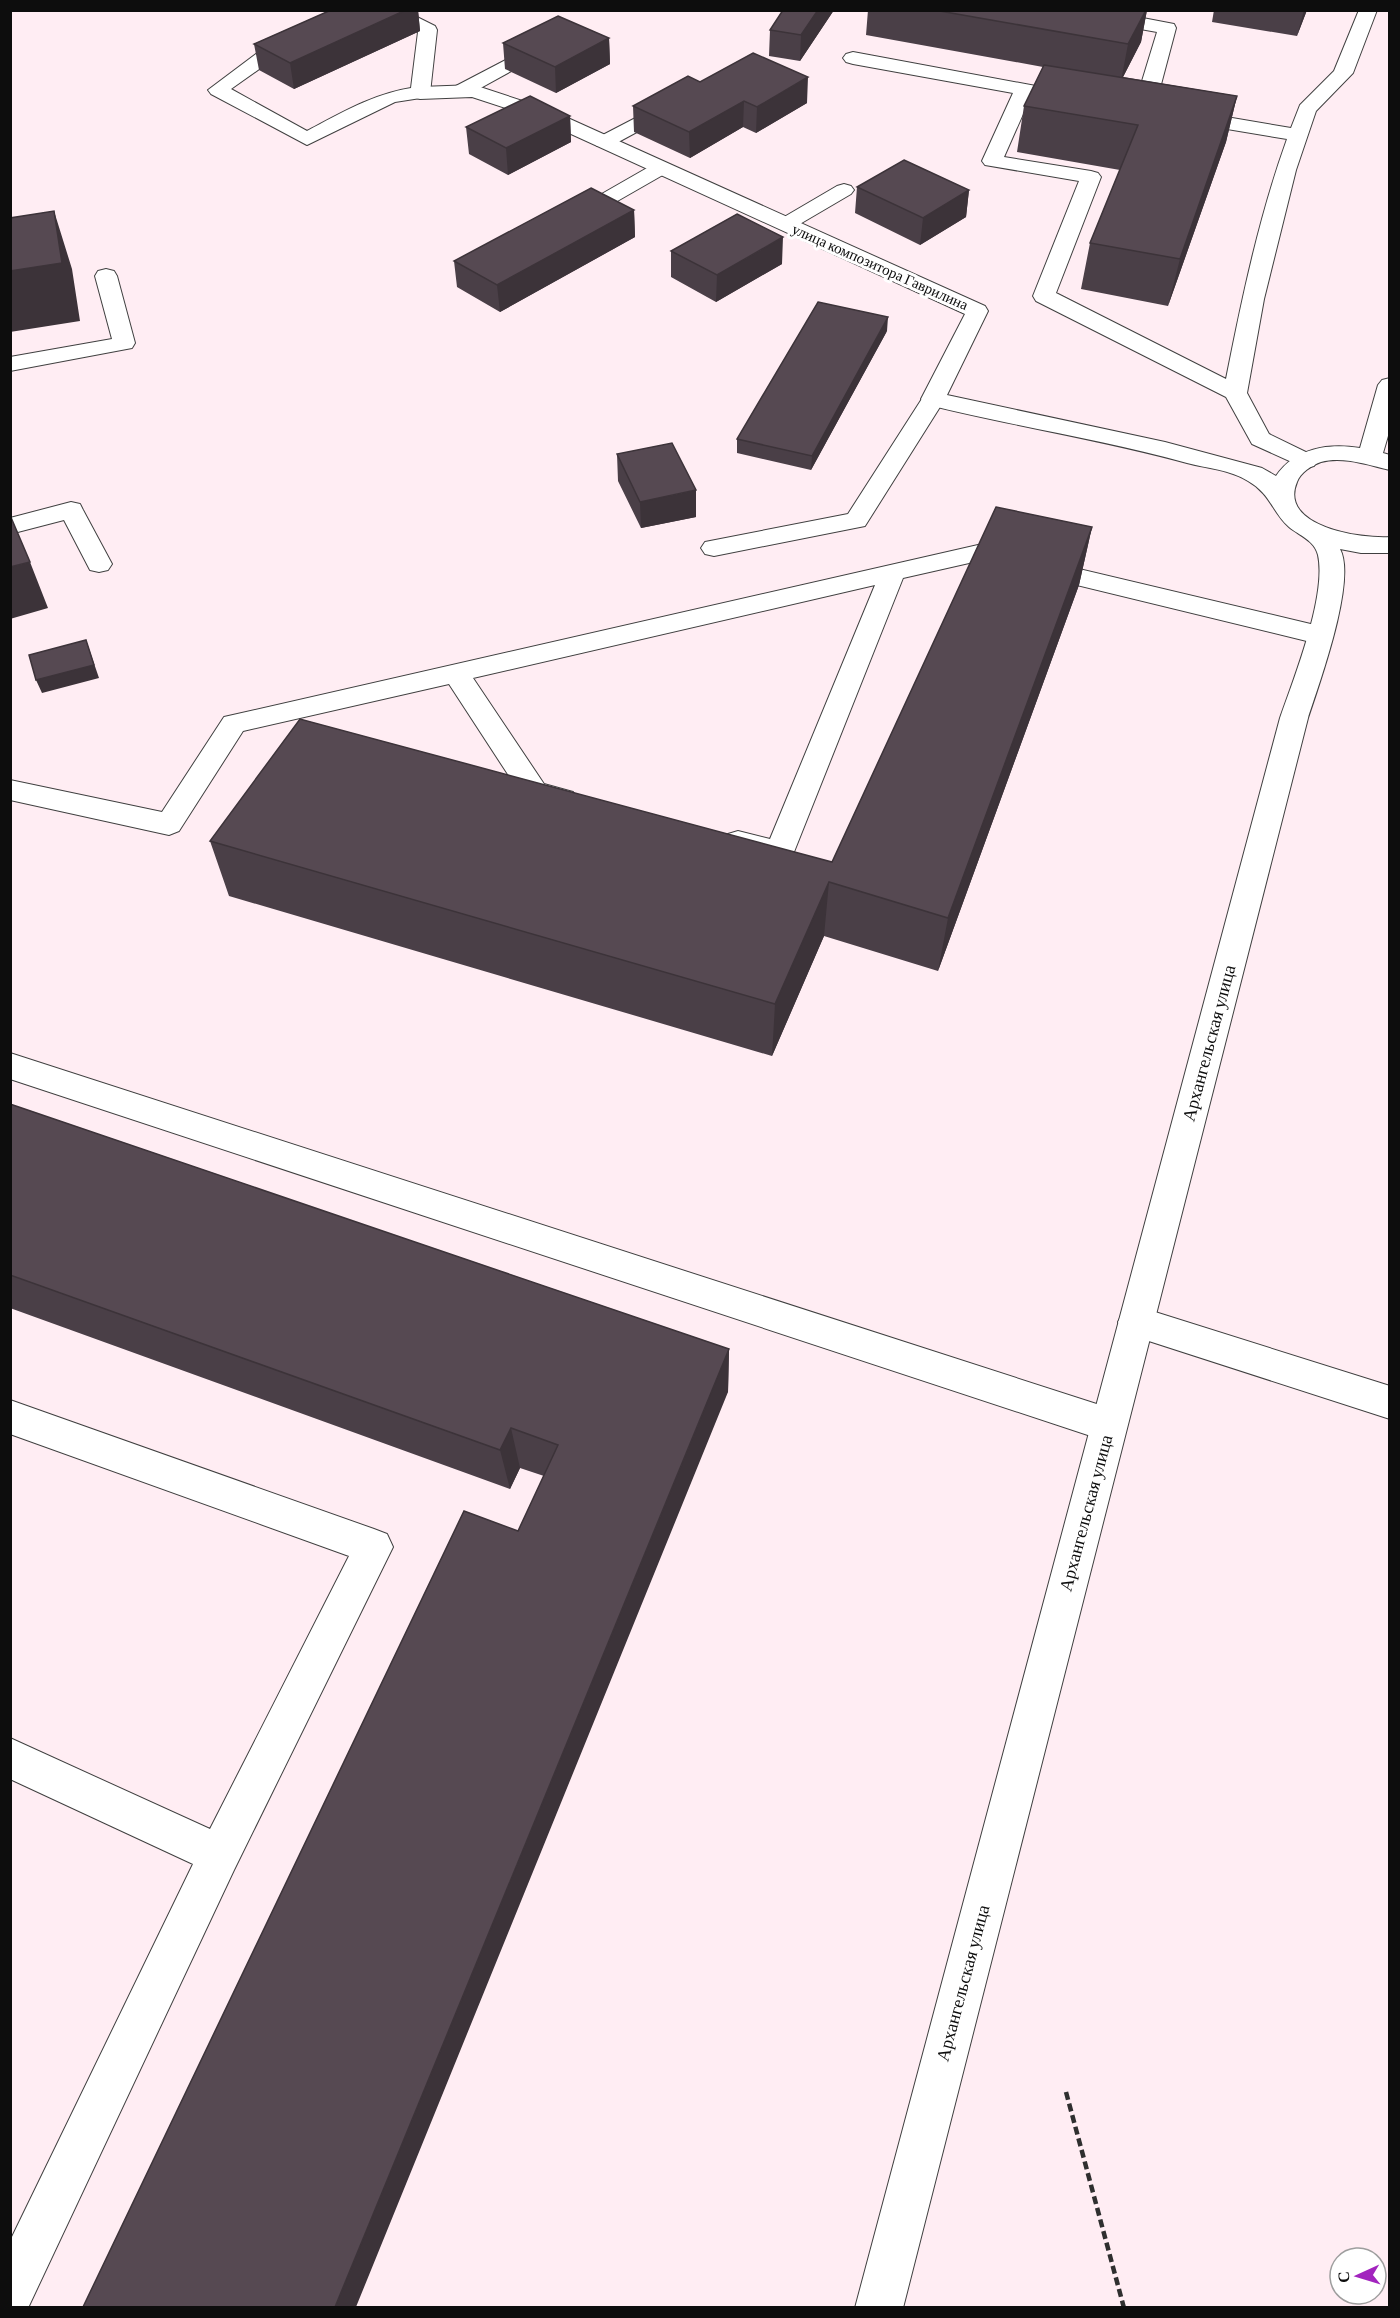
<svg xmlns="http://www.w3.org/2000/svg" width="1400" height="2318" font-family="'Crimson Pro',serif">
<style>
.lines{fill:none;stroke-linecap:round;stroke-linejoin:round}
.lane-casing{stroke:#404040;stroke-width:2}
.street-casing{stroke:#404040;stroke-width:2}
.path{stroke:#2f2f2f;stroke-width:4.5;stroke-dasharray:8 4;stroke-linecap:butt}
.lane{fill:#fff;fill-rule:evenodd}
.street{fill:#fff;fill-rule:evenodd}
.wall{fill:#4a3f47}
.shaded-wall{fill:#3c3339}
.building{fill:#564952;stroke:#3c3339;stroke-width:1.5}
.labels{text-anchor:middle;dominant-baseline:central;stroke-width:6;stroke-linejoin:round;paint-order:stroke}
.far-street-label{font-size:15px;fill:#0d0d0d;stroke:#fff}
.street-label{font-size:18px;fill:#0d0d0d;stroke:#fff}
</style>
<rect width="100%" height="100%" fill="#ffedf3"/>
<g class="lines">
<defs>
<path id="lane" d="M359 10H403L435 26 437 30 430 93 427 97 395 102 307 145 211 94 208 90 272 42ZM382 15 418 32 411 88C373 94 341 113 307 131L231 89 286 50Z
M1059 10H1101L1174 24 1176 28 1159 92 1144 112H1130L1127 108 1139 91 1157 32 1068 16 1061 14Z
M1359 10H1377L1353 73 1316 111 1296 170 1264 299 1247 393 1269 434 1314 456 1317 461 1314 466 1305 468 1252 444 1226 397 1036 301 1033 296 1079 181 985 165 982 161 1013 93 853 64 846 62 843 58 846 54 853 52 1052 89 1055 93 1052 97 1045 99 1031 96 1004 157 1091 171 1098 173 1101 177 1056 293 1226 379C1242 298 1259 217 1287 139L1185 122 1178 120 1175 116 1178 112 1185 110 1291 128 1300 105 1334 71Z
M517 54 524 56 527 60 524 64 468 95H454L451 91 454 87Z
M674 98 681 100 684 104 681 108 611 146H597L594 142 597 138Z
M661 162 668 164 671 168 668 172 579 223 572 225 565 223 561 219 565 215 654 164Z
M844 184 851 186 854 190 851 194 793 228 786 230 779 228 775 224 779 220 837 186Z
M106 269 114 271 117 276 135 343 132 348 10 371V357L112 339 95 276 98 271Z
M933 392 941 394 945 399 865 526 714 556 705 554 701 548 705 542 848 514 925 394Z
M71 502 80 504 83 510 112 564 108 570 99 572 90 570 64 520 10 534V518Z
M978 545 1319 626 1328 629 1332 635 1328 641 1319 644 978 561 903 578 794 852 789 860 779 863 728 850 724 842 728 834 738 831 770 839 875 585 473 678 544 784 573 792 577 799 573 806 563 809 524 799 449 684 243 731 179 831 169 835 10 800V780L162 812 224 717Z
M10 1053 1109 1408 1122 1413 1127 1425 1122 1437 1109 1442 10 1079Z
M1136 1306 1390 1386V1419L1124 1333 1118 1322 1124 1311Z
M10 1400 374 1529 387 1534 393 1547 234 1870 28 2308H10V2241L193 1864 10 1779V1738L210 1829 349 1556 10 1434Z"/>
<path id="street" d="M474 85 550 110 985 306 988 311 947 395 1165 442 1262 468 1276 476C1295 448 1328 443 1360 448L1378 385 1382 380 1390 378V429L1383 453 1390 455V470C1368 465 1343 456 1321 462 1312 465 1300 473 1297 482 1278 527 1362 539 1390 537V553H1361L1340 549C1357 580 1319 684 1308 718L903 2308H855L1280 718C1294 678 1327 595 1318 555 1314 540 1300 536 1289 527 1272 512 1271 494 1248 481 1231 470 1206 468 1187 463 1101 439 1012 426 925 404L921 399 965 314 536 118 472 97 420 99 413 97 410 93 413 89 420 87Z"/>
</defs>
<use href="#lane" class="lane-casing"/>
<use href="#street" class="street-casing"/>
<path class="path" d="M1066 2092 1124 2308"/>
<use href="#lane" class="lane"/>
<use href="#street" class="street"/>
</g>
<path class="wall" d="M331 10H418L420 31 294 89 259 70 254 44Z
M783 10H834L800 61 769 56 770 30Z
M868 10H1147L1141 42 1123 77 1237 96 1226 142 1168 306 1081 289 1090 243 1120 170 1017 152 1024 106 1043 67 866 35Z
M1214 10H1307L1297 36 1212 22Z
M609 38 610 64 556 93 505 69 503 43Z
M700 82 807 103 756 133 743 127 690 158 634 132 633 106Z
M570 116 571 142 508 175 469 154 466 127Z
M857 187 969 190 966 217 920 245 855 213Z
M634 210 635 237 500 312 457 287 454 261Z
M671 251 782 264 716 302 671 277Z
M887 331 811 470 737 453V439Z
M617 454 696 517 641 528 618 481Z
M1092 527 1079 585 938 971 824 936 772 1056 229 896 210 841 832 862Z
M10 1104 729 1349 728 1392 518 1531 544 1476 520 1468 510 1489 10 1308Z"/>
<path class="shaded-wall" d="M406 10H418L420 31 294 89 290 63Z
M818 10H834L800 61 801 35Z
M1146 10H1147L1141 42 1121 81 1128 44Z
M1304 10H1307L1297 36Z
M609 38 610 64 556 93 555 67Z
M808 77 807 103 756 133 757 107Z
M1237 96 1226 142 1168 306 1180 259Z
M744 101 743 127 690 158 689 132Z
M570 116 571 142 508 175 506 148Z
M969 190 966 217 920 245 923 218Z
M634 210 635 237 500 312 497 285Z
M54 211 72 269 80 321 10 332V271Z
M783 237 782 264 716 302 717 275Z
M888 317 887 331 811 470 812 456Z
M696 490V517L641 528 640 502Z
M1092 527 1079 585 938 971 948 918Z
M30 562 48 608 10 619V567Z
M86 640 99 678 42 693 36 680Z
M829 882 824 936 772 1056 775 1004Z
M729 1349 728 1392 356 2307H335Z
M511 1428 520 1468 510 1489 500 1450Z"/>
<path class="building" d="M331 10H406L290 63 254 44Z
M783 10H818L801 35 770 30Z
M934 10H1146L1128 44Z
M558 16 609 38 555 67 503 43Z
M753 53 808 77 757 107 744 101 689 132 633 106 688 76 700 82Z
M1044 65 1237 96 1180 259 1090 243 1138 125 1024 106Z
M530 96 570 116 506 148 466 127Z
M904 160 969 190 923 218 857 187Z
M591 188 634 210 497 285 454 261Z
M54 211 62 263 10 271V218Z
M737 214 783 237 717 275 671 251Z
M818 302 888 317 812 456 737 439Z
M672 443 696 490 640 502 617 454Z
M996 507 1092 527 948 918 829 882 775 1004 210 841 300 719 832 862Z
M10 515 30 562 10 567Z
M86 640 94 665 36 680 29 655Z
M10 1104 729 1349 335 2307H83L464 1511 518 1531 558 1445 511 1428 500 1450 10 1275Z"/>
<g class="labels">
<g class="far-street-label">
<text transform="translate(880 267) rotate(24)">улица композитора Гаврилина</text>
</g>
<g class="street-label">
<text transform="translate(1209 1043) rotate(-75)">Архангельская улица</text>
<text transform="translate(1086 1513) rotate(-75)">Архангельская улица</text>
<text transform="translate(963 1983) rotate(-75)">Архангельская улица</text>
</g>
</g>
<rect width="1400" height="2318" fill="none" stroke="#0d0d0d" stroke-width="24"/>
<g transform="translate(1358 2276) rotate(266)"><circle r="28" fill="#ffffff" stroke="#9e9e9e" stroke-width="1.5"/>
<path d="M0-4.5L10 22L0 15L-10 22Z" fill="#a224be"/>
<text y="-9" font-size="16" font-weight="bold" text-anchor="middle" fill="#0d0d0d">С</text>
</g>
</svg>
